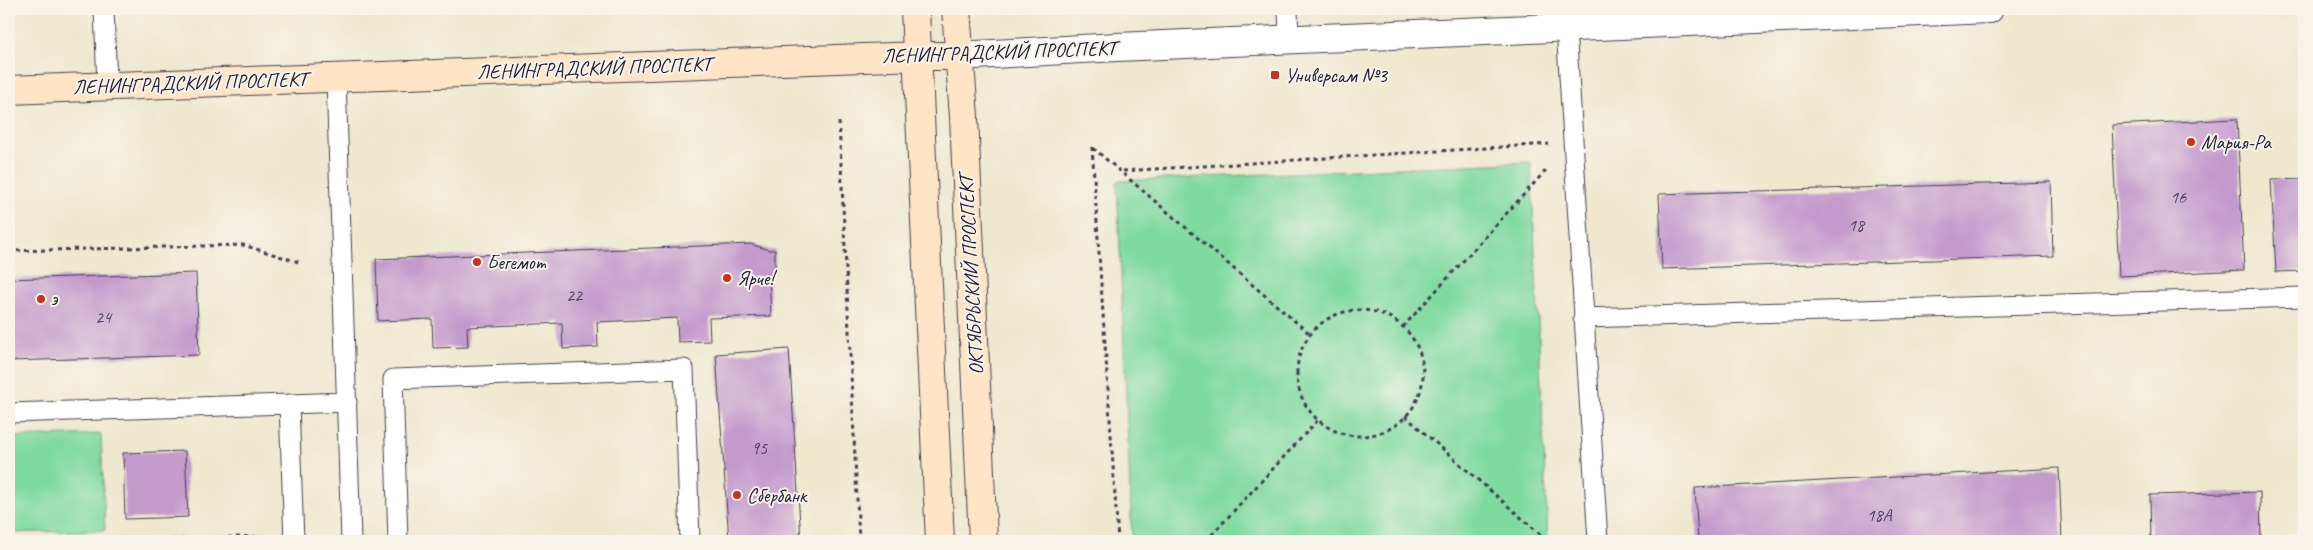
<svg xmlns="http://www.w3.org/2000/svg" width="2313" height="550" font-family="Caveat,sans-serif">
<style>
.green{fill:#7fdaa0;stroke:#507e6e}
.building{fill:#c39acc}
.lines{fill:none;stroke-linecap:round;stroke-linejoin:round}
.service-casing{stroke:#414051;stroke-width:21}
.tertiary-casing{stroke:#414051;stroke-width:30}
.secondary-casing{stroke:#414051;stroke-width:30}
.path{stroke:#414051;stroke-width:3;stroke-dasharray:4 4;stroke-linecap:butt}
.service{stroke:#fff;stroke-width:19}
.tertiary{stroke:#fff;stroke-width:28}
.secondary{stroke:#ffe4c6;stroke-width:28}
.poi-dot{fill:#c8321e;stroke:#f7f3e8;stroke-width:2}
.labels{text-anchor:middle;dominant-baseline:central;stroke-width:4;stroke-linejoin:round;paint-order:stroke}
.number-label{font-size:18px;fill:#4a405f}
.street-label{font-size:20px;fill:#22223b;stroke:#f7f3e8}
.poi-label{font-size:20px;fill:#22223b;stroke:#f7f3e8;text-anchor:start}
</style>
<rect width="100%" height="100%" fill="#f7f3e8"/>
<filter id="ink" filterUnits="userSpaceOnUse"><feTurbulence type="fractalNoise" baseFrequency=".02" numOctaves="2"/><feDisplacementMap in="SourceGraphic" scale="10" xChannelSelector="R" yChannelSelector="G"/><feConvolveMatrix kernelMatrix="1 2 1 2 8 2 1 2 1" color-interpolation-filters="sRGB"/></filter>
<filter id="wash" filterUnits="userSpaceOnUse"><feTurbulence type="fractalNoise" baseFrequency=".0096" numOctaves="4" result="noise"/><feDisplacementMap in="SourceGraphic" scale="20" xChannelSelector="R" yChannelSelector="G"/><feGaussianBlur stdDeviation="1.12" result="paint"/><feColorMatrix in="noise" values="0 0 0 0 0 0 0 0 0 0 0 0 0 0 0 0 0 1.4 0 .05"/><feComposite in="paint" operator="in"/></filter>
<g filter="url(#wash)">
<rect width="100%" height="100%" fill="#efe8cf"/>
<path class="green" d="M1531 162 1548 541H1132L1117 181Z
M101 434 105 530 9 533V437Z"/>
<g id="blocks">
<path class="building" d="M2237 119 2244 270 2119 276 2112 125Z
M2304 179V271L2276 272 2271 180Z
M2051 182 2053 256 1662 269 1659 194Z
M751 244 769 250H775V273L769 274 771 316 709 318 710 341 678 342 677 318 597 322 598 347 563 349 562 323 467 327 468 347 433 348 432 319 378 321 376 259Z
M196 273 199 355 9 361V279Z
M789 349 801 541H729L716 354Z
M185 451 188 517 125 519 123 453Z
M2059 468 2062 541H1698L1695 488Z
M2260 492 2261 541H2151L2150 495Z"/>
</g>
</g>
<g filter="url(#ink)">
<use href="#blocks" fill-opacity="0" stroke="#414051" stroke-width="1"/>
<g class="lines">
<defs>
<path id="service" d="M104 9 107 86
M1288 9 1289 39
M1566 27 1598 541
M336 77 351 541
M1583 318 2304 297
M9 413 289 404
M294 541 289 404 347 402
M398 541 393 379 684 369 690 541"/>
<path id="tertiary" d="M958 56 1117 47 1989 9"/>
<path id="secondary" d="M915 9 940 541
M956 9 964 117 983 541
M9 90 918 56H958"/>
</defs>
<use href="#service" class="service-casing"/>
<use href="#tertiary" class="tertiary-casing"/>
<use href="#secondary" class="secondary-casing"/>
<path class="path" d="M839 122 859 541
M1092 147 1118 541
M1093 148 1311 335
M1123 171 1549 144
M9 251 243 245 302 263
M1297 373a63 63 0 1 1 126 0a63 63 0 1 1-126 0Z
M1403 327 1548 168
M1405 416 1548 541
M116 541 268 536
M1206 541 1318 420"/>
<use href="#service" class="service"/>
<use href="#tertiary" class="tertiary"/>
<use href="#secondary" class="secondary"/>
</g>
</g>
<g class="poi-dot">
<rect x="1270" y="70" width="10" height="10" rx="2.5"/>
<circle cx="2191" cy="142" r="5"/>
<circle cx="477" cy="262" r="5"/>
<circle cx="727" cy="278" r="5"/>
<circle cx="41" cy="299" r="5"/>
<circle cx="737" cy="495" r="5"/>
</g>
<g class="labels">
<g class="number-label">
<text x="2178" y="197">16</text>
<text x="1856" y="225">18</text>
<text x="574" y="295">22</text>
<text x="103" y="317">24</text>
<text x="759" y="448">95</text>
<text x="1879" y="515">18А</text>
</g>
<g class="street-label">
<text transform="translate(999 52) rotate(-2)">ЛЕНИНГРАДСКИЙ ПРОСПЕКТ</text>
<text transform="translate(594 68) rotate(-2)">ЛЕНИНГРАДСКИЙ ПРОСПЕКТ</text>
<text transform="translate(190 83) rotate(-2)">ЛЕНИНГРАДСКИЙ ПРОСПЕКТ</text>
<text transform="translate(971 275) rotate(-93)">ОКТЯБРЬСКИЙ ПРОСПЕКТ</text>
</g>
<g class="poi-label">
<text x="1285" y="75">Универсам №3</text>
<text x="2201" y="142">Мария-Ра</text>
<text x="487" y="262">Бегемот</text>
<text x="737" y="278">Ярче!</text>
<text x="51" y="299">э</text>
<text x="747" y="495">Сбербанк</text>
</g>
</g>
<rect width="2313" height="550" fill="none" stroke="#f7f3e8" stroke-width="30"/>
</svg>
